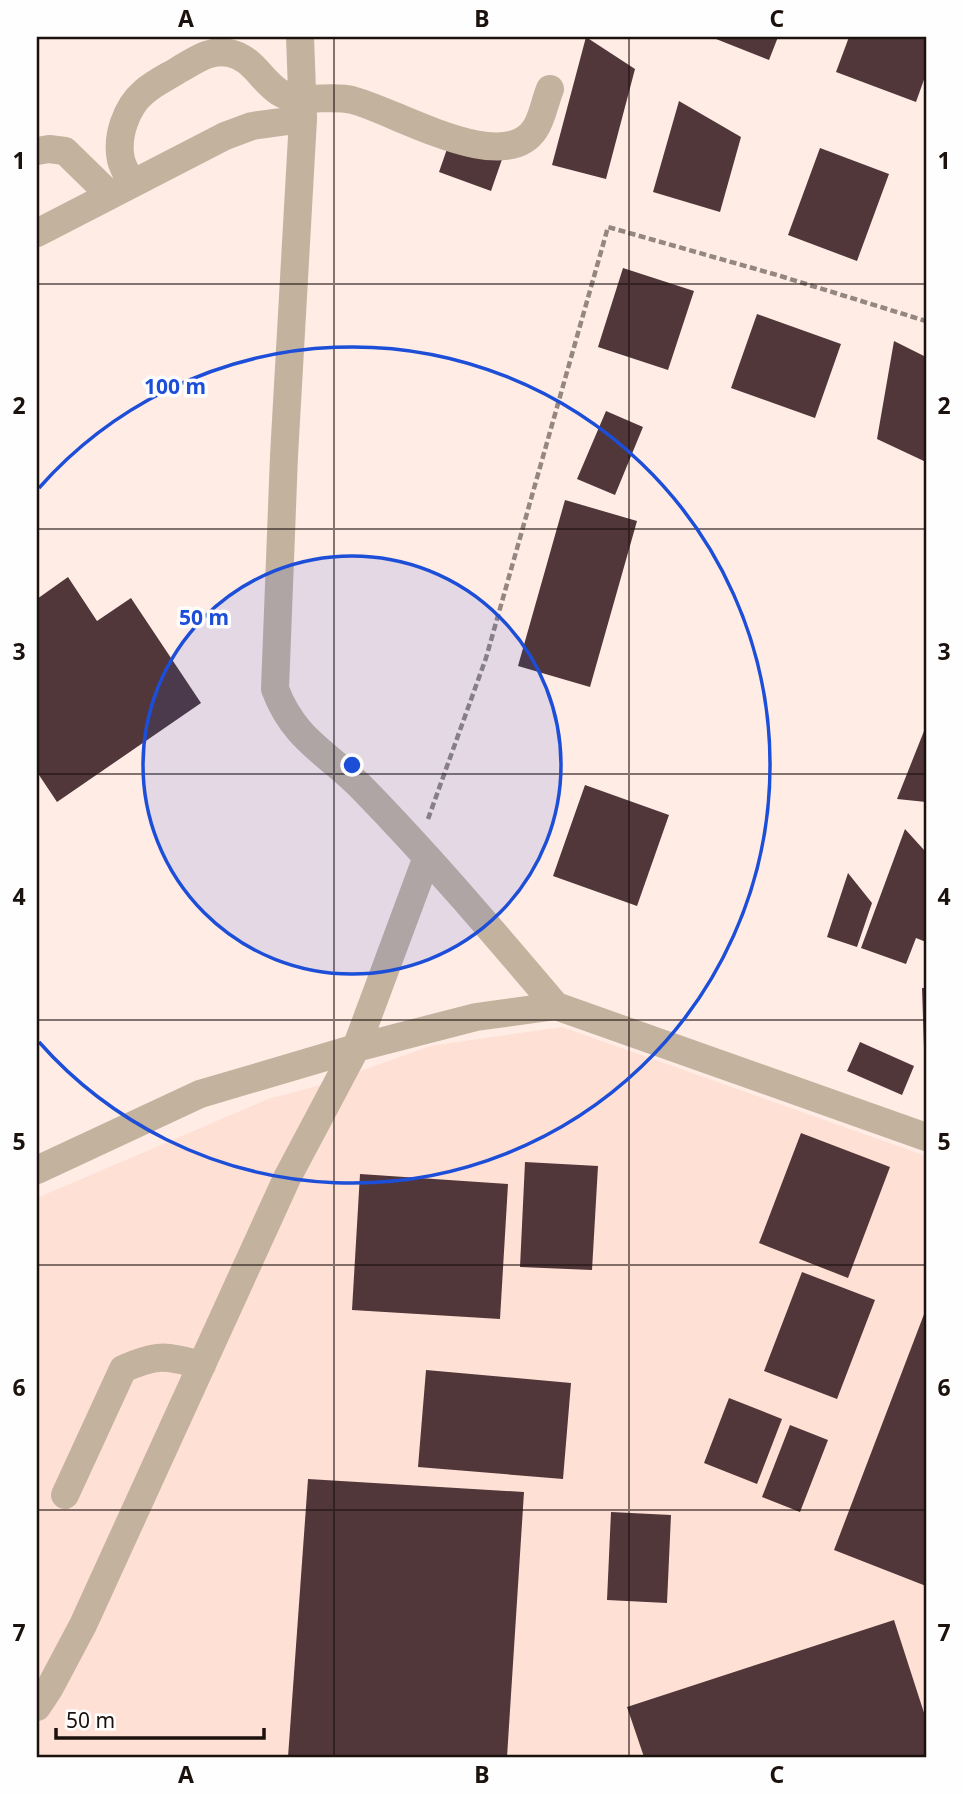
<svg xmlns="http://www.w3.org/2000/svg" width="963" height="1794" font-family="'Noto Sans',sans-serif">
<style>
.built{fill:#fee0d4}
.building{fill:#51373a}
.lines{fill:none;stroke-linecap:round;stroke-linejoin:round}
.path{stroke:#948680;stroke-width:4.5;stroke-dasharray:7 3.5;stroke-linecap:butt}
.minor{stroke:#c3b29e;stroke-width:28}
.grid{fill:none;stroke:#1b110d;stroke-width:2;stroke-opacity:0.55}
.ring{fill:none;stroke:#1d4ed8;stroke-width:3.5}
.centre{fill:#1d4ed8;stroke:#fefefe;stroke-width:3.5}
.ring-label{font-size:21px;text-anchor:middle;font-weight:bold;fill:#1d4ed8;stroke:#fefefe;stroke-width:7;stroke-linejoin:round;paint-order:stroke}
.neatline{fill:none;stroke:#1b110d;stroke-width:2.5}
.grid-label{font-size:23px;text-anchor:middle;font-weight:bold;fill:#1b110d}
</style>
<rect width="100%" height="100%" fill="#feece5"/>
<path class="built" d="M562 1027 926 1156V1757H37V1198L268 1099 325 1084 430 1046Z"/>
<path class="building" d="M586 37 635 69 606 179 552 165Z
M711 37H778L769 60Z
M849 37H926V74L916 102 836 72Z
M679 101 741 137 720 212 653 192Z
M455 126 507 145 491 191 439 172Z
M820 148 889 174 857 261 788 235Z
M623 268 694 291 668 370 598 347Z
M757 314 841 344 815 418 731 388Z
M894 341 926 357V462L877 439Z
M606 411 643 427 615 495 577 479Z
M565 500 637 521 590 687 518 666Z
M68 577 97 621 131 598 201 703 57 802 37 772V599Z
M926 726V802L897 799Z
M585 785 669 815 637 906 553 876Z
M905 829 924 850 926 845V942L916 938 906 964 861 948Z
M848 873 872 903 857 947 827 937Z
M922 988H926V1048H924Z
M860 1042 914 1066 902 1095 847 1071Z
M801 1133 890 1167 848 1278 759 1243Z
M525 1162 598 1166 592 1270 520 1267Z
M360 1174 508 1184 500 1319 352 1310Z
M802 1272 875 1300 837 1399 764 1371Z
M926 1309V1586L834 1550Z
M426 1370 571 1383 563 1479 418 1467Z
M729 1398 782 1419 757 1484 704 1463Z
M790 1425 828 1440 800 1512 762 1497Z
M308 1479 524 1492 507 1757H288Z
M611 1512 671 1515 667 1603 607 1600Z
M894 1620 926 1719V1757H644L627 1707Z"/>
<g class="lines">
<path class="path" d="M428 819 486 658 608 227 777 275 926 321"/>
<path class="minor" d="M300 37 303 117
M37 151 49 149 65 151 110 195
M132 184C128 176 123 168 121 160 116 137 126 107 144 92 154 83 169 76 180 69 196 60 210 49 229 53 252 57 261 80 279 92 300 105 330 94 352 100 394 110 503 178 535 129 542 119 545 101 550 89
M37 233 225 136 252 126 303 119 284 456 275 689C295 742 329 753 365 791 432 860 494 933 556 1006
M37 1170 200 1094 356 1048 476 1017 556 1006 926 1137
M65 1495 123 1369C158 1353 166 1356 202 1365
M37 1707 49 1689 83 1625 287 1178 356 1048 427 857"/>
</g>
<path class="grid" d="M334 37V1757M629 37V1757M37 284H926M37 529H926M37 774H926M37 1020H926M37 1265H926M37 1510H926"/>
<circle cx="352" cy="765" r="209" fill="#1d4ed8" fill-opacity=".12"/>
<g class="ring">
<circle cx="352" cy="765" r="209"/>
<path d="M39 488A418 418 0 1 1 39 1042"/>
</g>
<circle cx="352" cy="765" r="10" class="centre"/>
<g class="ring-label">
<text x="175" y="394">100 m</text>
<text x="204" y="625">50 m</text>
</g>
<rect width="963" height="1794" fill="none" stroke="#fefefe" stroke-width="77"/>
<path d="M56 1728v10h208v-10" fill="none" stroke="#1b110d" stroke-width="3.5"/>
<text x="66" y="1728" font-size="21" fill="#1b110d" stroke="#fefefe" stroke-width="5" paint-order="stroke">50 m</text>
<rect x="38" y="38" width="887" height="1718" class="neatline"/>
<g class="grid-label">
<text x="186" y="27">A</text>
<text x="482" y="27">B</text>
<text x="777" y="27">C</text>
<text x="19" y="169">1</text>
<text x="944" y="169">1</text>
<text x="19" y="414">2</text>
<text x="944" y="414">2</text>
<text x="19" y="660">3</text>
<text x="944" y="660">3</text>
<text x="19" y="905">4</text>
<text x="944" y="905">4</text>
<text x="19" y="1150">5</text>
<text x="944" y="1150">5</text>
<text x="19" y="1396">6</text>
<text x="944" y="1396">6</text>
<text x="19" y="1641">7</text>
<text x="944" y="1641">7</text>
<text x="186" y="1783">A</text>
<text x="482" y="1783">B</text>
<text x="777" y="1783">C</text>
</g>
</svg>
